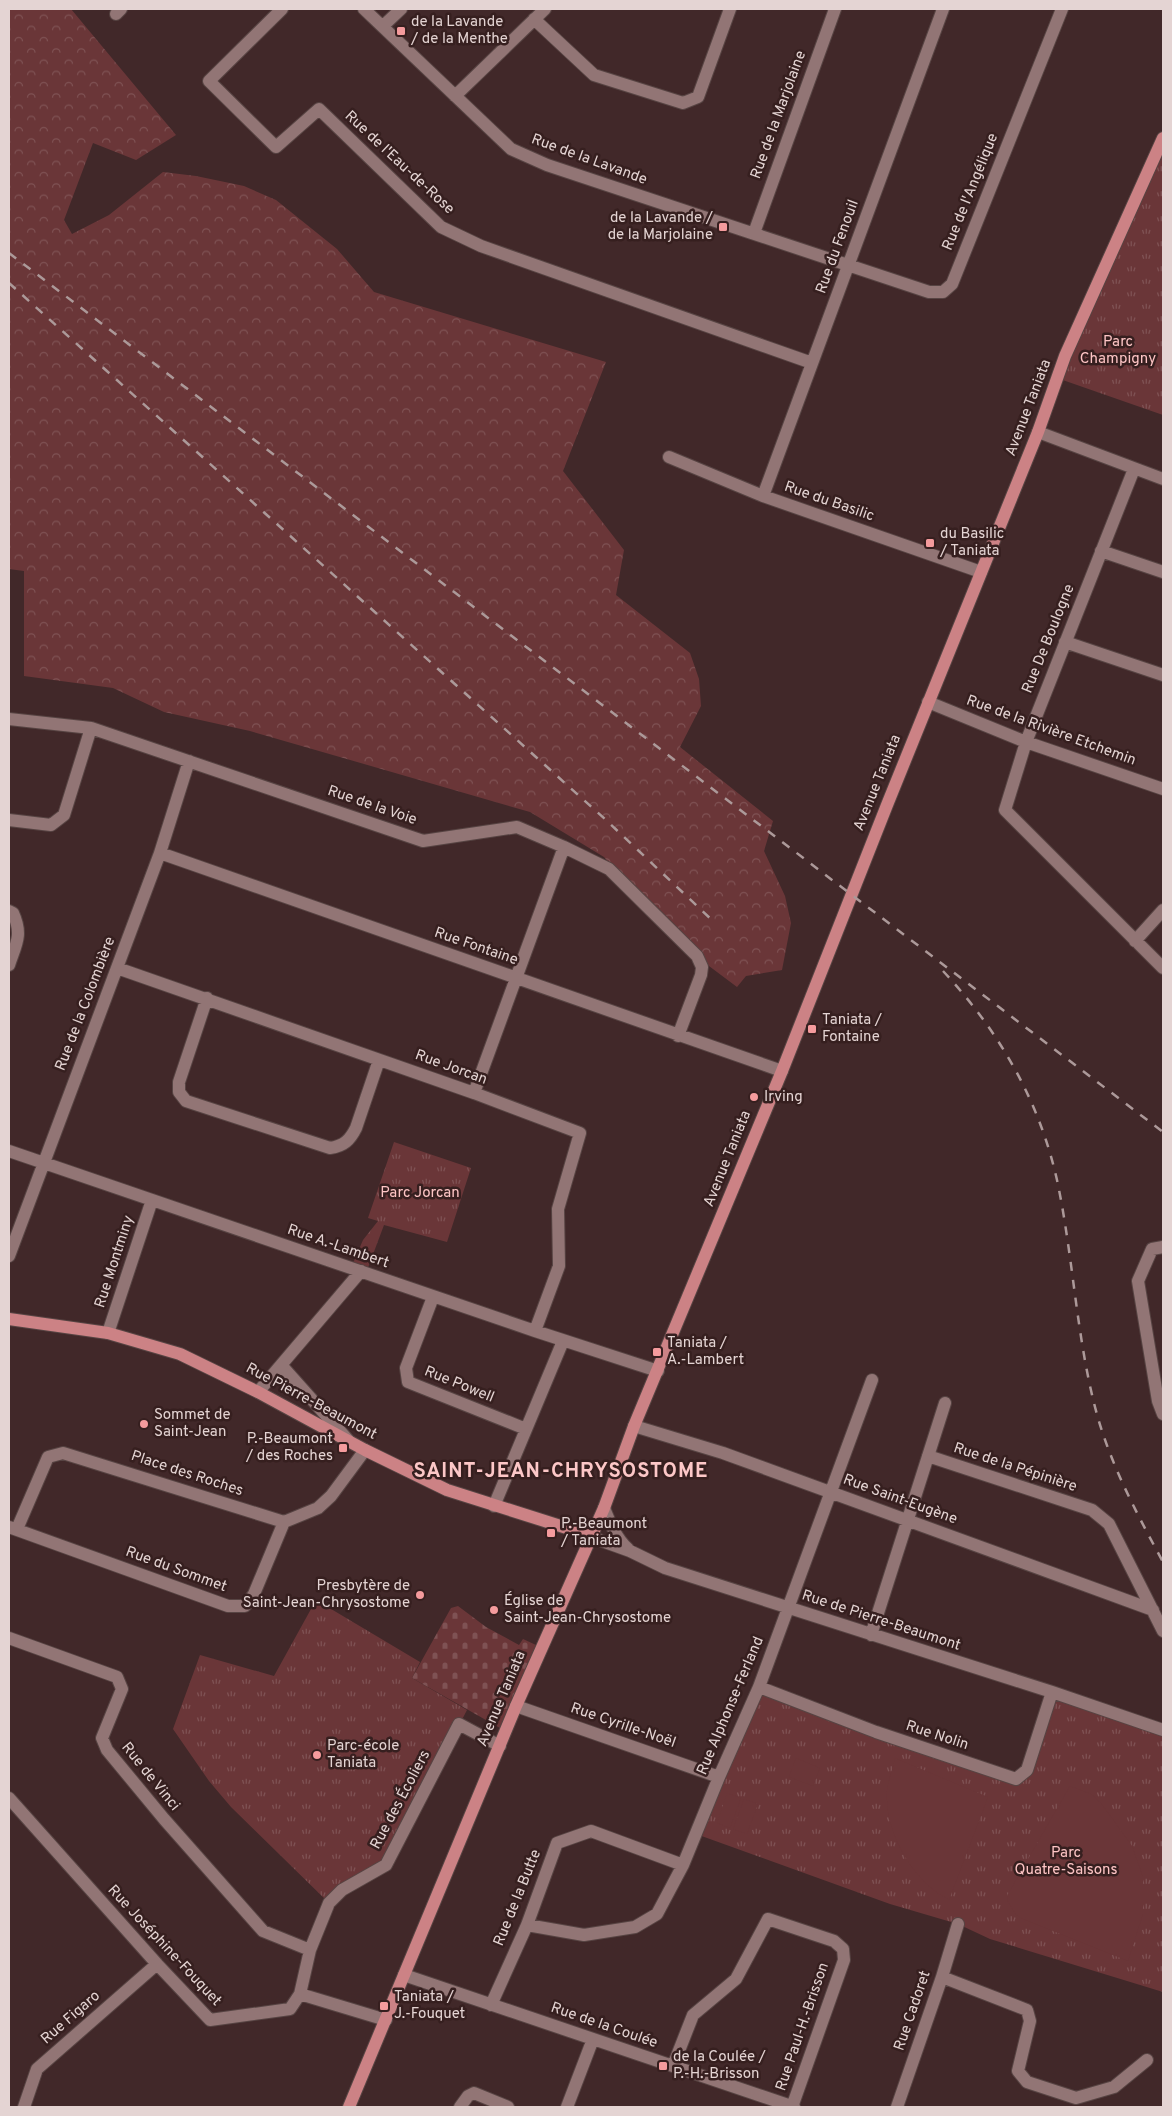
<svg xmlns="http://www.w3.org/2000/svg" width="1172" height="2116" font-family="Overpass,sans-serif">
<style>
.grass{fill:url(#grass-tufts)}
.forest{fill:url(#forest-crowns)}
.cemetery{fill:url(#cemetery-stones)}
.garden{fill:#6a3638}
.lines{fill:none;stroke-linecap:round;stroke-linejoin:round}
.minor-casing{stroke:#574443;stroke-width:14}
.major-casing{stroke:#574443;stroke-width:14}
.minor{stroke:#927575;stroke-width:12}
.major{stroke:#cc8285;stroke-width:12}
.rail{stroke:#ac9999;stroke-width:2.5;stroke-dasharray:9 9;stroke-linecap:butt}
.poi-dot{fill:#f59b9d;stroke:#361f1f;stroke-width:2}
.labels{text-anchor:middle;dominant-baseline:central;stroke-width:5;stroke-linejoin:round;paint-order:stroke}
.poi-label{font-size:15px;fill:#e4d4d3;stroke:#361f1f;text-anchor:start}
.street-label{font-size:15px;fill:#e4d4d3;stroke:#361f1f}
.park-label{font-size:15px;fill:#fec5c5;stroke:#361f1f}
.district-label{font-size:20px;font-weight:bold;letter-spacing:1px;fill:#fcc7c7;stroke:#361f1f}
</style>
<defs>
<pattern id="grass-tufts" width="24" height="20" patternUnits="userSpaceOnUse" patternTransform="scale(1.25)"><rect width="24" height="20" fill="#6a3638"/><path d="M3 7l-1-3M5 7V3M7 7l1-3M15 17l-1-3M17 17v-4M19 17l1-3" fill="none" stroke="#7f5254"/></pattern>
<pattern id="forest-crowns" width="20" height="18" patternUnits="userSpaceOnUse" patternTransform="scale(1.25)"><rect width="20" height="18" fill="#6a3638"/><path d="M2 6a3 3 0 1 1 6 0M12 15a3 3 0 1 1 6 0" fill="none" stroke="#7f5254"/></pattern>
<pattern id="cemetery-stones" width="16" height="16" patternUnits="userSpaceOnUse" patternTransform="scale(1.25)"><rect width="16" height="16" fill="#6a3638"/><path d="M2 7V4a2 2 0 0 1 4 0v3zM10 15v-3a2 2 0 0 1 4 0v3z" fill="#7f5254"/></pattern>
</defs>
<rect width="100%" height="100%" fill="#412829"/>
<path class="grass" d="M1163 137V415L1057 378Z
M394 1142 471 1168 447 1242 384 1225 366 1273 351 1268 363 1240 378 1221 368 1218Z
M316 1600 420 1662 412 1678 467 1710 386 1865 329 1903 231 1807 209 1781 173 1729 200 1655 274 1676Z
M759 1687 1016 1779 1027 1770 1052 1692 1163 1730V1992L990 1939 958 1924 890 1904 696 1834Z"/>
<path class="forest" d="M9 9H71L176 135 136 160 93 143 64 220 72 234 109 215 163 172 196 176 244 186 276 200 337 249 374 292 606 362 563 471 624 550 616 595 690 653 699 679 701 706 680 747 773 821 764 851 785 896 791 923 782 970 746 976 737 987 709 966 623 879 604 857 530 812 250 731 164 712 113 688 24 676V571L9 569Z"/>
<path class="cemetery" d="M458 1606 486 1627 519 1645 523 1639 536 1645 500 1728 412 1678 451 1608Z"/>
<path class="garden" d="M796 1758 820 1768 813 1786 789 1777Z
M895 1758 988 1797 949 1900C943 1896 935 1892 930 1887 904 1864 885 1826 887 1791 888 1780 893 1769 895 1758Z
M1070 1786 1091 1794 1101 1803 1132 1846 1143 1877V1914L1128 1961 1023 1919 1016 1915 1007 1900 1008 1894Z
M727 1793 741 1798 730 1828 717 1823Z
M744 1799 758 1804 747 1834 733 1829Z"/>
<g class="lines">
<defs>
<path id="minor" d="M282 9 209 81 276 147 319 109 441 227 481 246 812 363
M364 9 511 149 547 165 929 292H943L952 284 1062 9
M116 14 121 9
M534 19 594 75 683 103 698 97 730 9
M383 26 401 9
M455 96 545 9
M754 233 835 9
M1038 432 1163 479
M669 457 763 496 981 572
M1134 469 1026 742 1005 810 1163 968
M763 496 943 9
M1101 551 1163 572
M1065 642 1163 675
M928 702 1026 742 1163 789
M9 719 91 728 423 841 517 827 564 847 609 869 697 956 702 967 701 975 678 1036
M9 820 51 825 64 815 91 728
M160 853 782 1071
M9 911 13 913C23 935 16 944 9 965
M1135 941 1163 910
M117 968 474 1093 580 1133 558 1209 559 1266 535 1331
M207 998 179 1082V1092L186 1101 330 1148C344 1146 350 1140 356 1128L379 1060
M474 1093 564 847
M9 1151 535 1331 658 1371
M1163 1247 1152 1249 1138 1281 1158 1401 1163 1414
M9 1256 160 853 189 761
M433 1297 406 1368 408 1382 526 1429
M108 1333 152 1200
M282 1366 348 1440
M258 1392 361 1271
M634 1426 723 1453 1153 1610
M928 1456 1092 1510 1109 1524 1163 1631
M494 1506 563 1341
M604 1508C610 1523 616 1538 628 1549
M9 1527 228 1606H245L254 1594 284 1522
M17 1529 48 1457 63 1453 284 1522 318 1508 331 1496 365 1450
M591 1537 630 1551 665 1568 1052 1692 1163 1730
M871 1635 945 1403
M9 1638 117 1677 122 1689 102 1738 107 1750 164 1819 263 1931 310 1950
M759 1687 876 1732 1016 1779 1027 1770 1052 1692
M516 1706 719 1777
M9 1798 157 1964 210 2020 290 2009 300 1994 386 2020
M527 1925 584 1935 635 1927 657 1914 683 1865 719 1777 759 1687 872 1380
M404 1975 794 2107
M942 1977 1027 2010 1030 2021 1018 2071 1027 2082 1076 2098 1114 2087 1147 2060
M300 1994 310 1950 329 1903 342 1890 386 1865 459 1724 500 1746
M491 2005 527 1925 557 1843 591 1831 683 1865
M673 2066 693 2015 736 1979 768 1919 834 1941 843 1949 844 1960 792 2107
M24 2107 37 2069 157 1964
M460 2107 468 2096 474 2093 508 2107
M567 2107 593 2039
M897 2107 942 1977 958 1924"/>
<path id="major" d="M9 1319 108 1333 180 1354 258 1392 365 1450 447 1490 573 1530 591 1537
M349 2107 516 1706 604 1508 634 1426 782 1071 887 805 1038 432 1065 356 1163 138"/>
</defs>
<use href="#minor" class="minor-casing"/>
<use href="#major" class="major-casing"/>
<use href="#minor" class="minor"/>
<use href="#major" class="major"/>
<path class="rail" d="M9 253 1163 1132
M9 283 606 820 713 921
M943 971C999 1031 1039 1100 1057 1180 1073 1255 1076 1333 1095 1407 1109 1462 1136 1512 1163 1562"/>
</g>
<g class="poi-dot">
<rect x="396" y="26" width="10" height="10" rx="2.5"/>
<rect x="718" y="222" width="10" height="10" rx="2.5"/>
<rect x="925" y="538" width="10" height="10" rx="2.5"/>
<rect x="807" y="1024" width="10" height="10" rx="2.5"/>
<circle cx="754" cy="1097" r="5"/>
<rect x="652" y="1347" width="10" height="10" rx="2.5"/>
<circle cx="144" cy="1424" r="5"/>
<rect x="338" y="1443" width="10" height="10" rx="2.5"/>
<rect x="546" y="1528" width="10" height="10" rx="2.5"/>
<circle cx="420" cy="1595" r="5"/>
<circle cx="494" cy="1610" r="5"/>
<circle cx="317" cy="1755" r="5"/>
<rect x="379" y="2001" width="10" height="10" rx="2.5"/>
<rect x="658" y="2061" width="10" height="10" rx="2.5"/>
</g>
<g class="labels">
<g class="poi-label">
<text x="411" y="22">de la Lavande<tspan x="411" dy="17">/ de la Menthe</tspan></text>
<text x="713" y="218" text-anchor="end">de la Lavande /<tspan x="713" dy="17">de la Marjolaine</tspan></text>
<text x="940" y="534">du Basilic<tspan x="940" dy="17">/ Taniata</tspan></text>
<text x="822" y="1020">Taniata /<tspan x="822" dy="17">Fontaine</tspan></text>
<text x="764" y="1097">Irving</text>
<text x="667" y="1343">Taniata /<tspan x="667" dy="17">A.-Lambert</tspan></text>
<text x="154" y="1415">Sommet de<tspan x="154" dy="17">Saint-Jean</tspan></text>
<text x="333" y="1439" text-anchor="end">P.-Beaumont<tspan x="333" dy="17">/ des Roches</tspan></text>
<text x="561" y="1524">P.-Beaumont<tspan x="561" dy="17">/ Taniata</tspan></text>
<text x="410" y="1586" text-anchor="end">Presbytère de<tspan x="410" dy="17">Saint-Jean-Chrysostome</tspan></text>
<text x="504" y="1601">Église de<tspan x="504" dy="17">Saint-Jean-Chrysostome</tspan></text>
<text x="327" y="1746">Parc-école<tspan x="327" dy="17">Taniata</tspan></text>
<text x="394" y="1997">Taniata /<tspan x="394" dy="17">J.-Fouquet</tspan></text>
<text x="673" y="2057">de la Coulée /<tspan x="673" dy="17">P.-H.-Brisson</tspan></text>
</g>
<g class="street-label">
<text transform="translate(779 115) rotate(-70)">Rue de la Marjolaine</text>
<text transform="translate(589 160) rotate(20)">Rue de la Lavande</text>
<text transform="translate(399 163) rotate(43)">Rue de l'Eau-de-Rose</text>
<text transform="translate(971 192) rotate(-68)">Rue de l'Angélique</text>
<text transform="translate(838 247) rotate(-70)">Rue du Fenouil</text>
<text transform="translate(1029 408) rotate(-69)">Avenue Taniata</text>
<text transform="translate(829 502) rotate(19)">Rue du Basilic</text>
<text transform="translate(1049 639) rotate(-68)">Rue De Boulogne</text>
<text transform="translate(1051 731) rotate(20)">Rue de la Rivière Etchemin</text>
<text transform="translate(878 783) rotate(-68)">Avenue Taniata</text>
<text transform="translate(372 806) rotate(19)">Rue de la Voie</text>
<text transform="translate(476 947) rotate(19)">Rue Fontaine</text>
<text transform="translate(86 1004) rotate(-69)">Rue de la Colombière</text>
<text transform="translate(451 1068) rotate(20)">Rue Jorcan</text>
<text transform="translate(728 1159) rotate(-68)">Avenue Taniata</text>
<text transform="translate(338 1247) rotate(19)">Rue A.-Lambert</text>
<text transform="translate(115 1262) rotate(-72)">Rue Montminy</text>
<text transform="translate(459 1385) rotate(22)">Rue Powell</text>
<text transform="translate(311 1402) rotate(28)">Rue Pierre-Beaumont</text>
<text transform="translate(1015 1468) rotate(18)">Rue de la Pépinière</text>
<text transform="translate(187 1474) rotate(18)">Place des Roches</text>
<text transform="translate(900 1500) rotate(20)">Rue Saint-Eugène</text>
<text transform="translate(176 1570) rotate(20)">Rue du Sommet</text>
<text transform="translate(881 1621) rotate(18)">Rue de Pierre-Beaumont</text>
<text transform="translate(502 1699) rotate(-67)">Avenue Taniata</text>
<text transform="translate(731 1706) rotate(-67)">Rue Alphonse-Ferland</text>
<text transform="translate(623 1726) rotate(19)">Rue Cyrille-Noël</text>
<text transform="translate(937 1736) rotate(18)">Rue Nolin</text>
<text transform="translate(150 1777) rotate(51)">Rue de Vinci</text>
<text transform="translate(401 1800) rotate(-62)">Rue des Écoliers</text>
<text transform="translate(518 1898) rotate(-68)">Rue de la Butte</text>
<text transform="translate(164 1946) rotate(47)">Rue Joséphine-Fouquet</text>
<text transform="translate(913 2011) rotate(-71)">Rue Cadoret</text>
<text transform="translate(71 2018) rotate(-41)">Rue Figaro</text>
<text transform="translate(604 2026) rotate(19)">Rue de la Coulée</text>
<text transform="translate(803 2027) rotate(-71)">Rue Paul-H.-Brisson</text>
</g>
<g class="park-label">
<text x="1118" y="342">Parc<tspan x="1118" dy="17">Champigny</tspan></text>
<text x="420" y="1193">Parc Jorcan</text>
<text x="1066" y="1853">Parc<tspan x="1066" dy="17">Quatre-Saisons</tspan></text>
</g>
<g class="district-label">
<text x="561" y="1472">SAINT-JEAN-CHRYSOSTOME</text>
</g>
</g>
<rect width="1172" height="2116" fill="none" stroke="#e4d4d3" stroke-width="20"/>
</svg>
